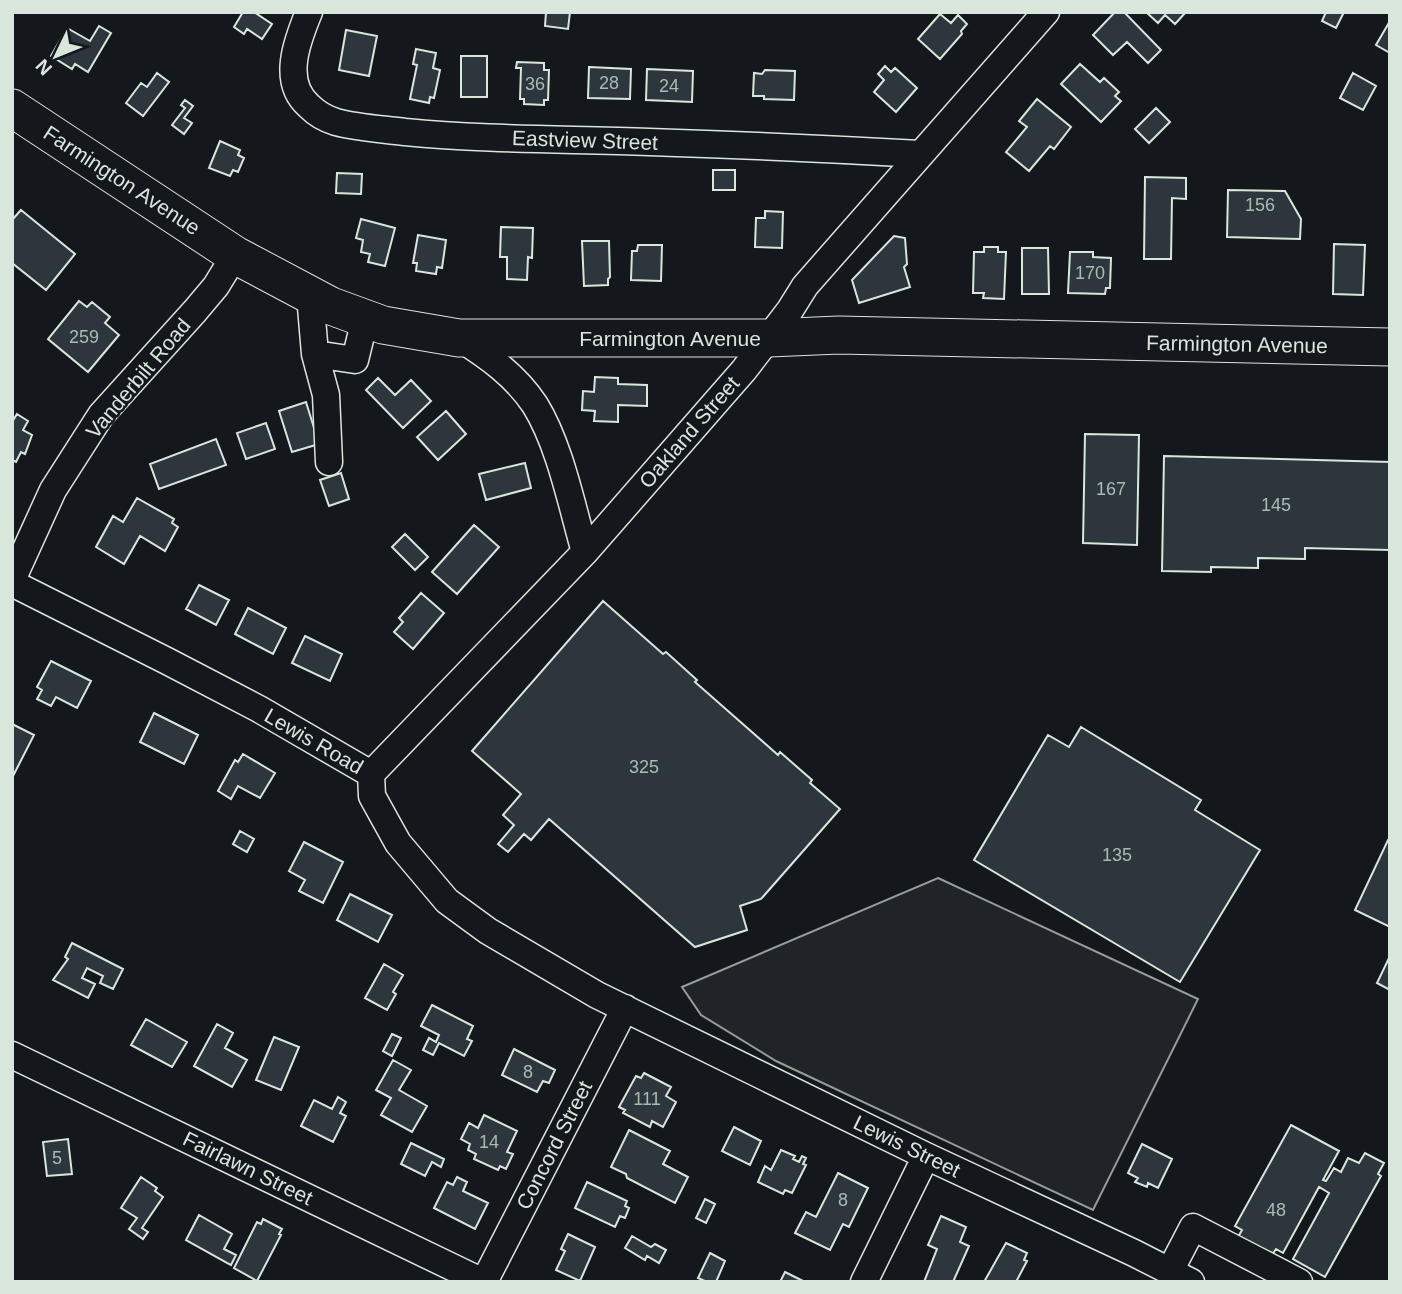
<svg xmlns="http://www.w3.org/2000/svg" width="1402" height="1294" font-family="Arial,sans-serif">
<style>
.green{fill:#202428;stroke:#939e99;stroke-width:2}
.building{fill:#2c363c;stroke:#d8e6dc;stroke-width:2}
.lines{fill:none;stroke-linecap:round;stroke-linejoin:round}
.minor-casing{stroke:#d8e6dc;stroke-width:29}
.highway-casing{stroke:#d8e6dc;stroke-width:39}
.minor{stroke:#14181c;stroke-width:26}
.highway{stroke:#14181c;stroke-width:37}
.labels{text-anchor:middle;dominant-baseline:central;stroke-width:5;stroke-linejoin:round;paint-order:stroke}
.number-label{font-size:18px;fill:#adbab4}
.street-label{font-size:21px;fill:#d8e6dc;stroke:#14181c}
</style>
<rect width="100%" height="100%" fill="#14181c"/>
<path class="green" d="M938 878 1198 999 1093 1210 776 1061 701 1015 682 987Z"/>
<path class="building" d="M243 12H254L272 24 262 39 247 29 244 34 234 27Z
M546 12H570L568 29 545 26Z
M1115 12H1124L1161 50 1148 63 1127 42 1113 55 1093 35Z
M1146 12H1186L1175 24 1165 15 1158 23Z
M1326 12H1344L1336 28 1322 21Z
M940 14 951 23 958 15 967 24 961 31 962 34 940 59 918 39Z
M1390 21V53L1376 45Z
M99 26 111 33 88 72 75 64 72 69 51 56 67 28 90 41Z
M346 30 377 36 369 76 339 70Z
M416 49 436 53 433 68 440 70 434 98 430 97 429 103 410 99 417 65 413 64Z
M461 56H487V97H461Z
M517 62 544 63V70H549L548 100H544V105L524 104V99H520L521 68H516Z
M1080 64 1100 82 1104 78 1119 92 1115 96 1121 101 1101 122 1061 84Z
M885 66 891 72 895 68 917 88 896 112 874 92 884 80 878 74Z
M589 67 631 69 630 99 588 98Z
M647 69 693 71 692 102 646 100Z
M765 70 795 71 794 100 764 99V96H753L754 73 762 74Z
M157 73 169 82 143 116 126 103 141 83 147 87Z
M1353 73 1376 86 1363 110 1340 98Z
M1037 99 1071 127 1054 149 1050 146 1029 171 1006 152 1027 127 1019 121Z
M185 100 193 106 184 118 192 123 184 134 172 125 185 108 181 105Z
M1156 108 1170 122 1149 143 1135 129Z
M220 141 240 150 238 155 244 158 238 172 233 170 230 176 209 168Z
M713 170H735V190H713Z
M337 173 362 174 361 194 336 193Z
M1145 177 1186 178V199L1172 198 1171 259H1144Z
M1228 190 1285 191 1301 219 1300 239 1227 237Z
M21 210 75 254 46 290 12 263V220Z
M765 211 783 212 782 248 755 247 756 218H765Z
M361 219 395 228 385 266 368 262 370 254 361 252 363 240 356 238Z
M501 227 533 228 532 258 528 257 527 280 507 279V257H500Z
M418 235 446 240 442 268 437 267 436 274 416 271 417 263H413Z
M894 236 905 238 907 264 904 267 910 287 859 303 852 280Z
M582 241H609L610 277 608 279V285L584 286Z
M1334 244 1365 245 1363 295 1333 294Z
M638 245H662L661 281 631 280 632 251H637Z
M984 247H998V252H1006L1004 299 983 298 984 293H973L974 252H984Z
M1022 248H1048L1049 294H1022Z
M1070 252H1093V257L1111 258 1110 288H1106L1105 294 1068 293Z
M79 301 87 307 92 302 110 317 105 323 119 335 88 372 48 339Z
M595 377 618 378V384L647 385V406L618 405V422L594 421 595 411 582 410 583 391 594 392Z
M378 378 395 395 411 380 431 401 403 428 366 390Z
M306 402 319 444 292 452 279 411Z
M446 411 466 434 438 460 417 437Z
M17 414 28 421 23 430 32 435 25 454 21 452 16 462 12 460V422Z
M266 423 275 449 246 459 237 433Z
M1085 434 1139 435 1137 545 1083 543Z
M216 439 226 465 159 489 150 464Z
M1164 456 1390 462V550L1305 548V559L1258 558V568L1211 567V572L1162 571Z
M525 463 531 488 486 500 479 474Z
M341 473 349 499 329 506 320 480Z
M137 498 174 519 172 523 178 527 165 551 140 536 124 564 96 547 113 516 123 522Z
M474 525 499 547 457 594 432 572Z
M405 534 428 557 415 570 392 547Z
M199 585 229 600 216 625 186 609Z
M421 593 444 613 413 649 394 632 403 622 399 618Z
M603 601 663 654 666 652 697 680 695 682 778 755 780 752 812 780 810 783 840 809 761 899 740 906 747 930 695 947 549 819 531 840 524 834 508 852 498 844 514 825 503 815 521 794 472 751Z
M248 608 286 628 273 654 235 634Z
M305 636 342 654 330 681 292 663Z
M51 661 91 681 77 708 56 697 51 706 37 699 42 690 37 687Z
M154 713 198 735 184 764 140 742Z
M12 724 34 735 12 778Z
M1081 727 1201 800 1195 810 1260 850 1180 982 974 860 1048 735 1069 747Z
M243 754 275 773 260 798 238 786 231 799 218 791 235 760 238 762Z
M240 831 254 839 247 852 233 844Z
M1388 840 1390 841V927L1355 910Z
M304 842 343 862 323 903 299 891 305 880 289 871Z
M350 894 392 915 378 942 337 920Z
M72 943 123 969 113 989 100 983 103 976 87 968 82 978 95 984 88 998 53 980 68 959 65 957Z
M1390 956V990L1377 983Z
M384 964 403 975 393 992 396 994 387 1010 365 998Z
M432 1005 473 1026 467 1039 472 1041 464 1056 439 1043 433 1055 423 1050 429 1038 436 1042 439 1035 421 1026Z
M146 1019 187 1042 172 1067 131 1045Z
M217 1024 233 1033 225 1048 247 1060 232 1087 194 1066Z
M392 1034 401 1038 392 1056 383 1051Z
M274 1037 299 1047 281 1090 256 1080Z
M514 1049 555 1070 549 1083 543 1081 537 1092 502 1075Z
M393 1060 411 1070 399 1090 427 1106 412 1132 381 1115 391 1098 376 1090Z
M644 1073 671 1087 666 1096 676 1102 663 1127 652 1121 650 1127 623 1113 625 1110 619 1107 636 1076 641 1078Z
M338 1097 346 1102 340 1113 346 1116 333 1142 301 1126 314 1100 332 1109Z
M484 1115 517 1131 507 1152 513 1154 506 1169 500 1166 498 1170 474 1159 476 1154 468 1150 470 1144 461 1139 469 1123 478 1128Z
M1291 1125 1339 1151 1323 1180 1326 1181 1334 1168 1341 1172 1348 1158 1359 1163 1365 1153 1384 1163 1378 1174 1381 1176 1325 1277 1293 1259 1329 1193 1319 1187 1283 1253 1276 1249 1272 1255 1238 1237 1242 1230 1235 1226Z
M734 1127 761 1141 750 1165 722 1151Z
M629 1130 670 1151 663 1164 688 1177 675 1203 627 1178 626 1174 611 1167Z
M68 1139 72 1174 47 1176 43 1142Z
M411 1143 444 1159 441 1167 432 1162 425 1176 401 1164Z
M1142 1144 1172 1159 1158 1188 1148 1183 1147 1187 1135 1182 1138 1178 1128 1173Z
M781 1150 795 1156 793 1159 799 1162 802 1156 806 1158 803 1164 806 1165 792 1193 785 1190 783 1194 758 1182 765 1166 771 1170Z
M838 1173 868 1188 849 1227 843 1224 830 1250 795 1233 806 1212 816 1217Z
M141 1177 157 1188 155 1191 163 1197 142 1228 148 1232 143 1239 129 1229 137 1218 121 1208Z
M457 1177 467 1182 463 1191 488 1203 475 1229 434 1208 447 1182 453 1185Z
M587 1182 627 1201 625 1206 629 1208 625 1218 620 1216 615 1227 575 1208Z
M705 1199 715 1204 706 1223 696 1218Z
M199 1215 232 1234 224 1249 236 1255 231 1265 186 1240Z
M941 1216 966 1227 960 1242 969 1246 953 1282H924L937 1249 928 1245Z
M263 1219 282 1229 279 1234 281 1235 257 1281 234 1268 257 1222 261 1224Z
M568 1234 595 1247 580 1281 556 1270 565 1251 561 1249Z
M632 1236 651 1247 655 1244 666 1250 659 1263 647 1256 645 1260 625 1248Z
M1006 1243 1027 1253 1024 1260 1027 1261 1016 1282H984Z
M710 1253 725 1261 716 1282H707L698 1278Z
M785 1272 805 1282H780Z"/>
<g class="lines">
<defs>
<path id="minor" d="M309 12C297 41 281 82 309 106 316 113 326 119 336 122 358 128 382 129 405 132 486 140 568 139 649 142 739 145 830 149 920 154
M310 295 315 354 326 395 329 462
M459 338C488 356 516 376 535 405 560 445 572 507 585 552
M315 354 355 360 365 319
M12 580 53 490 101 415 195 311 216 286 235 255
M12 583 167 661 259 709 371 774
M371 774 585 552 744 370 790 310 805 286 1046 12
M371 774 372 796 398 843 447 901 488 931 597 995 926 1156 1134 1253 1191 1282
M12 1055 483 1282
M1170 1271 1193 1227 1299 1282
M484 1282 625 1008
M864 1282 926 1156"/>
<path id="highway" d="M12 108 235 255 331 306 383 325 459 338H769L839 335 1390 347"/>
</defs>
<use href="#minor" class="minor-casing"/>
<use href="#highway" class="highway-casing"/>
<use href="#minor" class="minor"/>
<use href="#highway" class="highway"/>
</g>
<g class="labels">
<g class="number-label">
<text x="609" y="83">28</text>
<text x="535" y="84">36</text>
<text x="669" y="86">24</text>
<text x="1260" y="205">156</text>
<text x="1090" y="273">170</text>
<text x="84" y="337">259</text>
<text x="1111" y="489">167</text>
<text x="1276" y="505">145</text>
<text x="644" y="767">325</text>
<text x="1117" y="855">135</text>
<text x="528" y="1072">8</text>
<text x="647" y="1099">111</text>
<text x="489" y="1142">14</text>
<text x="57" y="1158">5</text>
<text x="843" y="1200">8</text>
<text x="1276" y="1210">48</text>
</g>
<g class="street-label">
<text transform="translate(585 140) rotate(2)">Eastview Street</text>
<text transform="translate(122 180) rotate(33)">Farmington Avenue</text>
<text x="670" y="338">Farmington Avenue</text>
<text transform="translate(1237 344) rotate(1)">Farmington Avenue</text>
<text transform="translate(138 378) rotate(-50)">Vanderbilt Road</text>
<text transform="translate(689 432) rotate(-49)">Oakland Street</text>
<text transform="translate(314 741) rotate(30)">Lewis Road</text>
<text transform="translate(554 1145) rotate(-63)">Concord Street</text>
<text transform="translate(907 1146) rotate(26)">Lewis Street</text>
<text transform="translate(248 1168) rotate(26)">Fairlawn Street</text>
</g>
</g>
<rect width="1402" height="1294" fill="none" stroke="#d8e6dc" stroke-width="28"/>
<g transform="translate(56 56) rotate(227)" stroke="#14181c" stroke-width="5" paint-order="stroke">
<path d="M0-5L12 26L0 18L-12 26Z" fill="#d8e6dc"/>
<text y="-10" font-size="19" font-weight="bold" text-anchor="middle" fill="#d8e6dc">N</text>
</g>
</svg>
